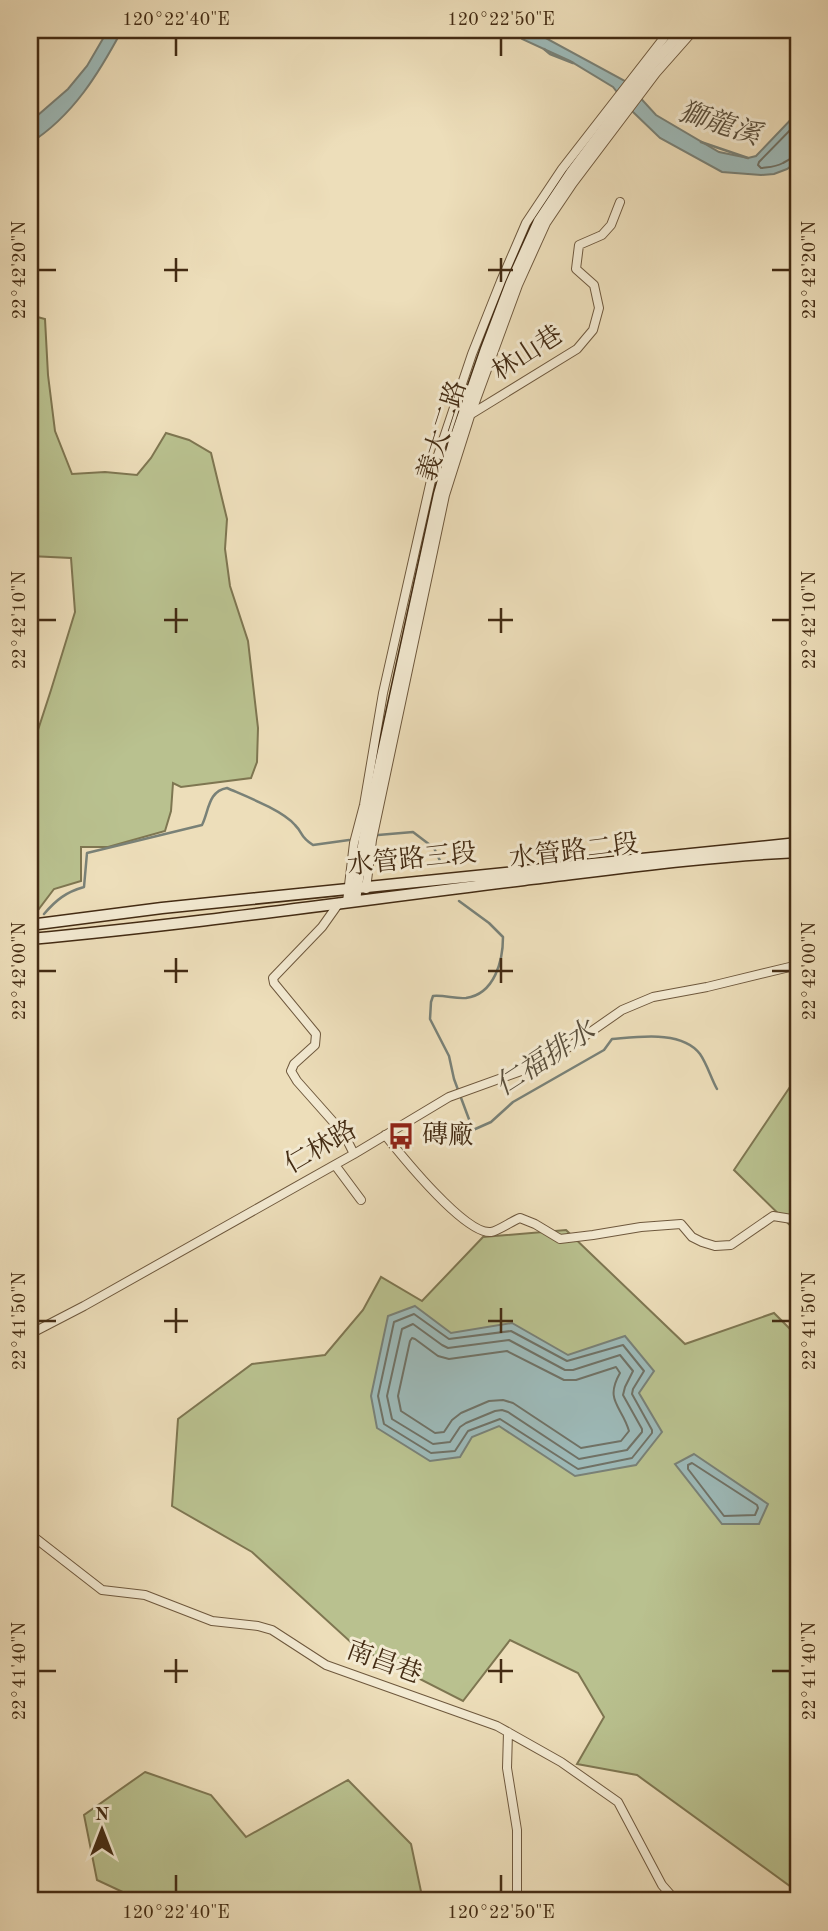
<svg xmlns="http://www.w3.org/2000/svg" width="828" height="1931" font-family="'Old Standard TT','Noto Serif TC',serif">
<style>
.green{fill:#b9c18f;stroke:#7e7651;stroke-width:2}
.water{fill:#9dbab9;stroke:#798177;stroke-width:2}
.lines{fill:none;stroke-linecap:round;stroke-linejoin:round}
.shore{stroke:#707266;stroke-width:2}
.stream{stroke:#798177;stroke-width:2.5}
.street-casing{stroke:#6e583d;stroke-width:10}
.secondary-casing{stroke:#432b13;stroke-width:13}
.street{stroke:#f3ead2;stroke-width:8}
.secondary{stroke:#f3ead2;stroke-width:10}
.ticks{fill:none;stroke:#432b13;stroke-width:2.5}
.labels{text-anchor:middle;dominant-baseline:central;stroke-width:6;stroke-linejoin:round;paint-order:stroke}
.street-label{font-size:26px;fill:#432b13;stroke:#f3ead2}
.poi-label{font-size:26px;fill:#432b13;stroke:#f3ead2;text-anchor:start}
.water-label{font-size:28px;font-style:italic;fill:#5a4f3c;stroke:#f3ead2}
.neatline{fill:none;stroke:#432b13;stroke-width:2.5}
.ticks-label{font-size:18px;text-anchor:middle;fill:#432b13}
</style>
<rect width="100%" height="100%" fill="#eddeba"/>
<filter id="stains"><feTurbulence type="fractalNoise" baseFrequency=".00286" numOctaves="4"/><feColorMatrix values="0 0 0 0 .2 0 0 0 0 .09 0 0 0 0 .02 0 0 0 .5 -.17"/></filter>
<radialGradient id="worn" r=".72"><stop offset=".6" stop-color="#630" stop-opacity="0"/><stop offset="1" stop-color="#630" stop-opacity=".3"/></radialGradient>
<path class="green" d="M30 315 45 319 48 375 55 431 72 474 105 472 137 475 151 458 166 433 189 440 211 453 227 519 225 549 230 586 248 641 258 728 257 762 251 778 181 787 173 783 171 811 165 831 108 847H81V881L54 889 35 914 30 915V748L36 736 51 690 75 612 71 558 30 556Z
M798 1075V1233L734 1170Z
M566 1230 685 1344 774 1313 798 1337V1892L637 1775 577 1764 604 1717 578 1673 510 1640 463 1701 355 1646 252 1552 172 1506 178 1419 252 1364 325 1355 363 1310 381 1277 422 1301 483 1237Z
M145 1772 211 1795 246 1837 348 1780 411 1844 423 1901H142L97 1880 84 1815Z"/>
<path class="water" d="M108 30H122C99 73 73 116 30 143V122L68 89 87 66Z
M513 30H531L625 81 656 115 719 152 748 158 756 156 798 112V161L787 169 774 174 761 175 722 172 660 138 632 111 613 87 570 61 522 39Z
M415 1306 451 1333 512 1323 568 1355 625 1336 654 1371 639 1393 662 1432 636 1465 575 1476 499 1426 472 1437 460 1457 430 1461 377 1428 371 1396 388 1316Z
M694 1454 768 1504 759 1524H722L675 1464Z"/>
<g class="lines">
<path class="shore" d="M798 122 759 162 758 165 761 168C769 167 776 167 783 163 789 160 792 157 798 156
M414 1314 449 1339 511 1331 567 1361 623 1345 644 1371 633 1389 632 1394 652 1430V1433L632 1458 578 1469 500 1419 468 1431 455 1451 431 1453 384 1424 378 1396 394 1322Z
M413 1324 442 1345 448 1348 509 1340 565 1370H573L620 1355 633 1371 625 1387 623 1395 642 1429V1432L627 1450 579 1459 508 1412 502 1410 495 1411 466 1423 460 1427 450 1442 433 1444 392 1419 387 1396 402 1329Z
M412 1338 415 1339 438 1356 449 1359 507 1351 564 1380H576L616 1367 620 1373C604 1401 622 1406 629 1431L621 1441 581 1448 513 1403 503 1400 489 1401 461 1413 452 1420 444 1432 435 1433 401 1411 398 1396 410 1341Z
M692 1463 757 1505 758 1508 755 1515 724 1516 688 1469V1465Z"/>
<path class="stream" d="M544 49 550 54 573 63
M701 142 748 158
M378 835 413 832 434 848 442 865
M459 901 489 923 503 937C503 960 495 994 466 998 455 999 445 995 433 996L431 1002 430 1019 449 1056 454 1079 473 1130 491 1122 513 1102 604 1050 612 1039C638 1037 682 1030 700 1054 707 1064 711 1078 717 1089
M44 914C56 900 66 892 84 887L87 853 202 825C209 811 208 791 227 788 245 796 282 810 295 825 304 834 299 836 313 845L349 840"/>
<defs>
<path id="street" d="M468 416 577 349 593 330 599 308 594 285 576 269 579 245 602 235 611 225 620 202
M366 889 372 840 445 495 470 416 518 285 546 223 573 183 656 73 694 30
M347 902 354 843 364 805 383 693 434 467 472 354 501 281 526 223 562 169 670 30
M339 903 322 927 273 978 274 983 316 1034 315 1045 294 1064 291 1071 297 1081 344 1134 354 1154
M385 1135C401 1155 465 1235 491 1232 498 1231 512 1221 520 1218L535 1224 560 1239 593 1235 641 1227 681 1224 692 1237 702 1242 715 1246 731 1245 773 1216 798 1220
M335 1165 361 1200
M30 1334 84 1306 354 1154 449 1097 549 1061 622 1010 653 997 707 987 798 965
M30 1534 102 1590 145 1595 212 1621 258 1626 272 1630 326 1665 497 1726 561 1762 618 1802 662 1885 676 1901
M508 1732 507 1768 517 1830V1901"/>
<path id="secondary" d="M355 900 364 839 439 494 453 445 486 349 511 283 539 221 571 173 650 67 683 30
M30 925 162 908 798 843
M30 939C195 924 360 900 524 880 615 869 707 856 798 852"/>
</defs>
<use href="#street" class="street-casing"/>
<use href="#secondary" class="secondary-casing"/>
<use href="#street" class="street"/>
<use href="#secondary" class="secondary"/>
</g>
<path class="ticks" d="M176 38V56M501 38V56M176 258V282M501 258V282M38 270H56M164 270H188M488 270H513M772 270H790M176 608V633M501 608V633M38 620H56M164 620H188M488 620H513M772 620H790M176 958V983M501 958V983M38 971H56M164 971H188M488 971H513M772 971H790M176 1308V1333M501 1308V1333M38 1321H56M164 1321H188M488 1321H513M772 1321H790M176 1659V1683M501 1659V1683M38 1671H56M164 1671H188M488 1671H513M772 1671H790M176 1875V1892M501 1875V1892"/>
<defs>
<symbol id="bus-bare" viewBox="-9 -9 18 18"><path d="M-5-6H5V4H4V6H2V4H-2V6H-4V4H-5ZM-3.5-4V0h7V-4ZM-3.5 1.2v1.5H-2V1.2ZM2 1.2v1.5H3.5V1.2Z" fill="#8f2418" stroke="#f3ead2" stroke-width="2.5" paint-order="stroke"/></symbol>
</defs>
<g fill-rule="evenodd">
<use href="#bus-bare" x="382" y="1117" width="38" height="38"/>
</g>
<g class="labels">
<g class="street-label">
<text transform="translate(528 354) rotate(-33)">林山巷</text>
<text transform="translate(443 431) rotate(-72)">義大二路</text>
<text transform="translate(574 852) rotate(-7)">水管路二段</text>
<text transform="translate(412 860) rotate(-6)">水管路三段</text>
<text transform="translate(321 1148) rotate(-30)">仁林路</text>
<text transform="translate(384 1663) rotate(20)">南昌巷</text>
</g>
<g class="poi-label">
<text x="422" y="1136">磚廠</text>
</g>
<g class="water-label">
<text transform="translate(719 125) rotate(18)">獅龍溪</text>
<text transform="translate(546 1060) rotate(-33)">仁福排水</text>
</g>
</g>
<rect width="828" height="1931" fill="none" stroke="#eddeba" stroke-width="77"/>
<g transform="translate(102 1830)" stroke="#f3ead2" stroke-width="5" paint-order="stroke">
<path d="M0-5L12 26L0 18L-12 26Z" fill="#432b13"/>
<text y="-10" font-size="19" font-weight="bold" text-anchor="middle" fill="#432b13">N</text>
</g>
<rect x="38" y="38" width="752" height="1854" class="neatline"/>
<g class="ticks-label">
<text x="176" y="25">120°22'40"E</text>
<text x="501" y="25">120°22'50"E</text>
<text transform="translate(19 270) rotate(-90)" y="6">22°42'20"N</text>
<text transform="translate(809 270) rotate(-90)" y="6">22°42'20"N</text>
<text transform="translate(19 620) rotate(-90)" y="6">22°42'10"N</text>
<text transform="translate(809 620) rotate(-90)" y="6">22°42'10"N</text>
<text transform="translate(19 971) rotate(-90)" y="6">22°42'00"N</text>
<text transform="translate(809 971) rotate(-90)" y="6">22°42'00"N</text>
<text transform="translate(19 1321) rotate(-90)" y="6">22°41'50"N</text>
<text transform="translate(809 1321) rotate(-90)" y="6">22°41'50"N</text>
<text transform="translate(19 1671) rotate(-90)" y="6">22°41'40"N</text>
<text transform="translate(809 1671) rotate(-90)" y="6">22°41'40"N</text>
<text x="176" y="1918">120°22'40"E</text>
<text x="501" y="1918">120°22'50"E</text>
</g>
<rect width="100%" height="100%" filter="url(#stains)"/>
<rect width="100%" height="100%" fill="url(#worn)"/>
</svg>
